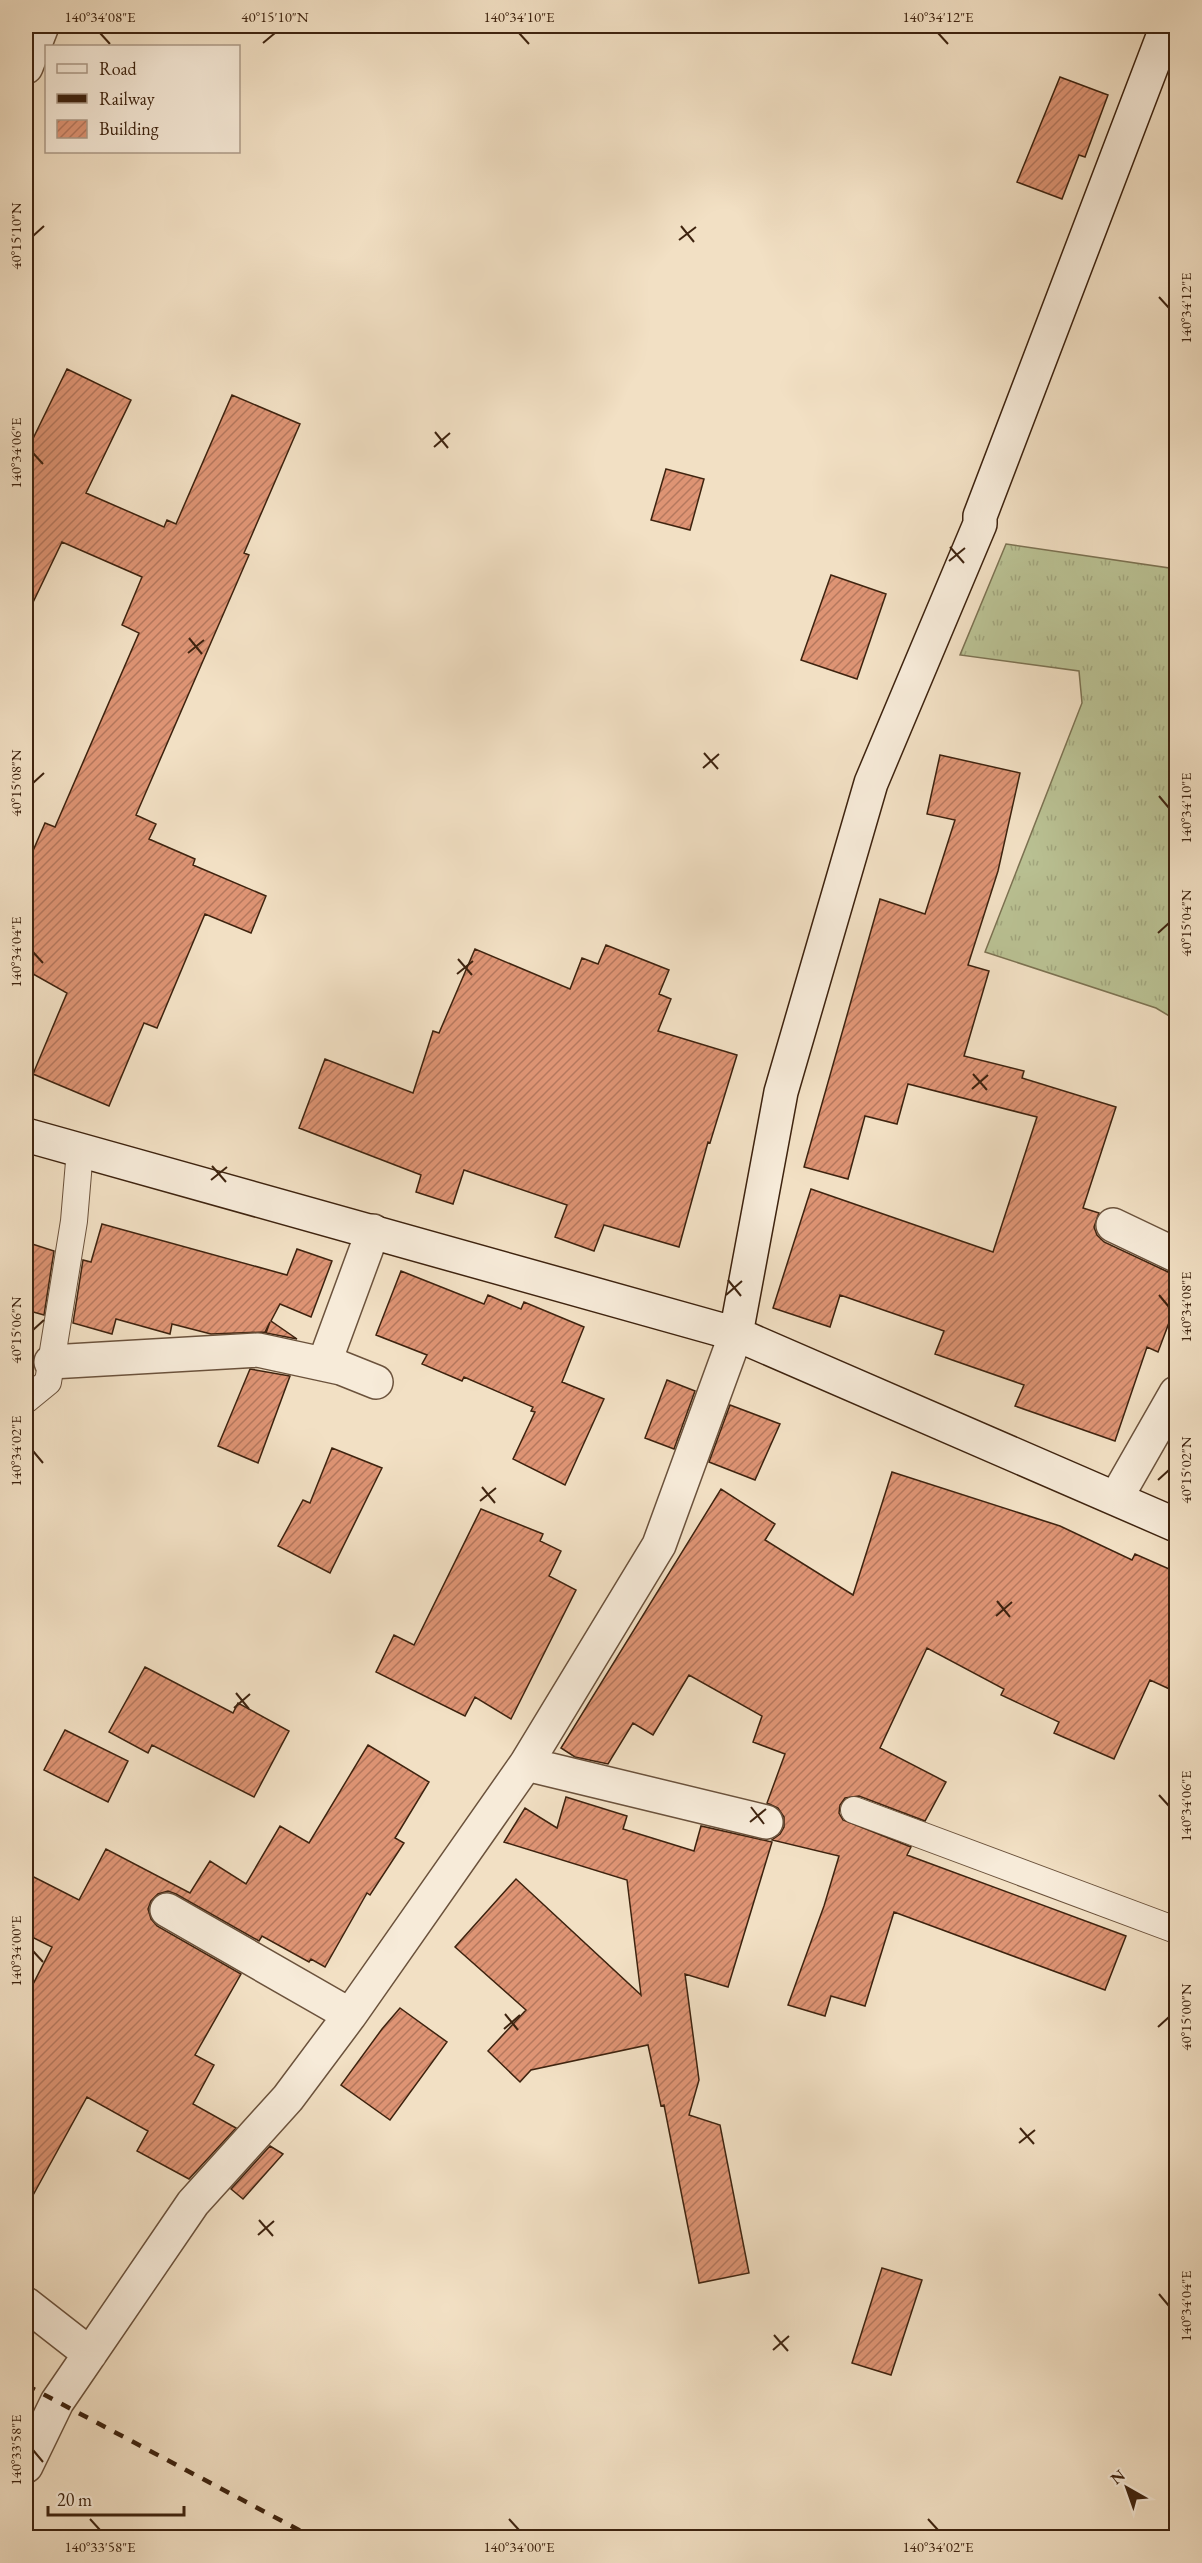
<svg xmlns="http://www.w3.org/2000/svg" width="1202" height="2563" font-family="'EB Garamond',serif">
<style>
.grass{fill:url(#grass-tufts);stroke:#7c7252;stroke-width:1.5}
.building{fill:url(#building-hatch);stroke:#3e230f;stroke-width:1.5}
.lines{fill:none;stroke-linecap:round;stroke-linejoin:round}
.lane-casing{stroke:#6b523c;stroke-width:28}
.street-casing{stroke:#6b523c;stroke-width:36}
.secondary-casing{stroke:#3e230f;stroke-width:36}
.lane{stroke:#f7ebd9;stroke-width:26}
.street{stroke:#f7ebd9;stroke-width:33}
.secondary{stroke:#f7ebd9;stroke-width:33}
.rail{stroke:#3e230f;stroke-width:4.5;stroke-dasharray:10 10;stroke-linecap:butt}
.ticks{fill:none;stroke:#3e230f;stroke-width:2}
.neatline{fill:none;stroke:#3e230f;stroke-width:2}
.ticks-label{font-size:15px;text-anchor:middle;fill:#3e230f}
</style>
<defs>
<pattern id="grass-tufts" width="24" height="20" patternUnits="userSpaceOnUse" patternTransform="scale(1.5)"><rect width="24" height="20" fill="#bac294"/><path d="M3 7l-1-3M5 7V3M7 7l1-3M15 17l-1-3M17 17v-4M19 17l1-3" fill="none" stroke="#a1a67e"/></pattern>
<pattern id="building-hatch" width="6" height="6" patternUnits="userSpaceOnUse" patternTransform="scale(1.5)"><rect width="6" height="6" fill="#de9474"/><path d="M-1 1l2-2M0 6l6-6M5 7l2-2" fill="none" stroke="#b5785e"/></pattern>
</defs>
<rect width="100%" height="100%" fill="#f2e0c4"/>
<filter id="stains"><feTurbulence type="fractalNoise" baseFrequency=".00333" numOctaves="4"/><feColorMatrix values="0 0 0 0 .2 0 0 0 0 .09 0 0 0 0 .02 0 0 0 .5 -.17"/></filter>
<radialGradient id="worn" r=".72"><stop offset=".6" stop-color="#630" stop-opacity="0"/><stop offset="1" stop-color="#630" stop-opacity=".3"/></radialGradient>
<path class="grass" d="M1006 544 1176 569V1020L1156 1008 985 952 1082 703 1079 671 960 655Z"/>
<path class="building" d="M1060 77 1108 95 1085 157 1079 155 1062 199 1017 182Z
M67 369 131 400 86 493 164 527 167 520 176 524 232 395 300 424 244 553 249 555 136 815 156 824 149 839 195 859 193 865 266 896 251 933 205 914 157 1028 144 1023 109 1106 33 1074 67 993 26 970V867L45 823 55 827 139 633 122 625 142 577 62 542 26 617V453Z
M666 469 704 479 690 530 651 520Z
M831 575 886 594 857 679 801 660Z
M940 755 1020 773 998 871 968 965 989 971 964 1056 1024 1071 1022 1078 1116 1107 1083 1208 1099 1213 1094 1227 1097 1235 1104 1242 1168 1272 1176 1274V1304L1158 1352 1147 1347 1115 1441 1015 1406 1024 1385 935 1354 944 1331 840 1295 830 1327 773 1308 811 1189 993 1252 1037 1117 908 1084 897 1124 865 1116 848 1179 804 1167 880 899 925 914 955 820 927 814Z
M606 945 669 970 659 994 671 999 658 1031 737 1055 710 1143 708 1142 679 1247 604 1225 594 1251 555 1237 567 1205 464 1170 453 1204 416 1192 421 1175 299 1128 325 1059 413 1093 433 1031 439 1033 475 949 570 989 582 958 598 964Z
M102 1224 287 1275 297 1249 332 1261 311 1317 280 1304 271 1321 297 1339 266 1333 270 1322 265 1332 211 1334 172 1324 170 1334 116 1319 112 1334 73 1323 83 1260 91 1262Z
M26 1242 54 1251 44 1315 26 1310Z
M401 1271 484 1304 488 1295 521 1309 524 1302 584 1327 562 1382 604 1399 565 1485 513 1459 535 1412 531 1411 533 1407 464 1377 462 1381 422 1364 427 1355 376 1335Z
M250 1369 290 1376 258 1463 218 1446Z
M667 1380 695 1391 674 1449 645 1438Z
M730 1405 780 1424 755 1480 709 1462Z
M332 1448 382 1468 330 1573 278 1546 303 1500 310 1503Z
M892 1472 1060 1526 1132 1560 1135 1554 1176 1572V1692L1150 1680 1114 1759 1054 1733 1059 1722 1001 1695 1004 1689 927 1648 880 1748 946 1782 925 1821 859 1796 845 1798 840 1805 839 1813 843 1820 911 1847 907 1855 1126 1936 1105 1990 894 1912 865 2006 831 1996 825 2016 788 2005 824 1906 839 1856 772 1840 780 1834 784 1827V1817L778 1808 767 1803 785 1754 753 1742 762 1716 689 1675 653 1735 633 1723 608 1764 575 1757 561 1748 721 1489 775 1524 765 1540 853 1595Z
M481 1509 543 1534 540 1541 561 1551 549 1576 576 1590 511 1719 475 1697 465 1716 376 1672 394 1635 414 1645Z
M145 1667 233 1713 238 1703 289 1731 254 1797 152 1745 148 1753 109 1732Z
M65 1730 128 1761 108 1802 44 1770Z
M368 1745 429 1782 395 1838 404 1843 370 1895 367 1893 325 1967 311 1959 309 1962 262 1936 259 1941 176 1894 168 1891 158 1894 151 1901 148 1909 151 1919 157 1926 241 1974 195 2055 214 2065 193 2104 236 2128 189 2179 137 2151 148 2131 87 2097 26 2208V1998L52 1947 26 1934V1873L79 1900 106 1849 190 1893 210 1861 246 1884 280 1826 309 1843Z
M566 1797 627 1816 623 1829 694 1851 701 1826 772 1842 728 1987 685 1974 699 2080 689 2115 720 2125 749 2273 699 2283 664 2105 661 2106 648 2045 531 2070 520 2082 488 2051 526 2010 455 1947 516 1879 641 1995 627 1880 504 1842 525 1808 557 1828Z
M400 2008 447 2042 390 2120 341 2085 382 2029Z
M270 2146 283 2154 243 2199 231 2189Z
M882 2268 922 2280 891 2375 852 2363Z"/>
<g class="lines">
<defs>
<path id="lane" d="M26 1400 48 1382 74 1221 80 1150
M854 1810 1173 1929 1176 1926"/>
<path id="street" d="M26 67 42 26
M1113 1225 1176 1255
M51 1362 258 1350 341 1368 376 1382
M324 1364 373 1231
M1116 1498 1176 1393
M526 1764 766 1822
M167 1910 350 2015
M26 2304 90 2354
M26 2466 57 2402 193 2203 288 2098 350 2015 526 1764 659 1545 736 1334"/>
<path id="secondary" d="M26 1135 736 1334 1176 1525
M736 1334 781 1092 871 783 980 524V516L1167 26"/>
</defs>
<use href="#lane" class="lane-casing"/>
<use href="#street" class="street-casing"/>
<use href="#secondary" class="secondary-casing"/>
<use href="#lane" class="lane"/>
<use href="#street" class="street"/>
<use href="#secondary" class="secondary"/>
<path class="rail" d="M26 2385 314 2538"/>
</g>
<path class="ticks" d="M100 33 110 44M519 33 529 44M938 33 948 44M263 43 275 33M681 226 694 242M33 236 44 226M679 240 696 227M1159 297 1169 308M435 432 448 448M434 447 450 433M33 453 43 464M950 547 964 563M949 561 965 548M189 638 202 654M188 653 204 640M704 753 718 769M703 768 719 754M33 783 44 773M1159 796 1169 808M1158 933 1169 923M33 952 43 963M458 959 472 975M457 974 473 961M973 1074 987 1090M972 1089 988 1075M212 1166 226 1182M211 1180 227 1167M728 1280 741 1296M726 1295 742 1281M1159 1295 1169 1307M33 1330 44 1320M33 1451 43 1463M1158 1480 1169 1470M482 1487 495 1503M480 1501 496 1488M997 1601 1010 1617M996 1616 1012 1602M236 1693 249 1709M234 1708 250 1694M1159 1795 1169 1806M751 1807 764 1824M750 1822 766 1809M33 1951 43 1962M505 2014 518 2030M1158 2027 1169 2017M504 2029 520 2015M1020 2128 1034 2144M1019 2143 1035 2130M259 2220 273 2236M258 2235 274 2221M1159 2294 1169 2306M774 2335 788 2351M773 2350 789 2336M33 2450 43 2462M90 2519 100 2530M509 2519 519 2530M928 2519 938 2530"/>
<rect width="1202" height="2563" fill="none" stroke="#f2e0c4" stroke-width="66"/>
<rect x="45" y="45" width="195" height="108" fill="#f7ebd9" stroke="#ad9b88" stroke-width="1.5"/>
<rect x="57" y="64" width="30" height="9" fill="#f7ebd9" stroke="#ad9b88" stroke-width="1.5"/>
<text x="99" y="75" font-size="18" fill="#3e230f">Road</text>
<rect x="57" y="94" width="30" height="9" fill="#3e230f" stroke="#ad9b88" stroke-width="1.5"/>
<text x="99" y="105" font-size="18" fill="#3e230f">Railway</text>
<rect x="57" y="120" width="30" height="18" fill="url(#building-hatch)" stroke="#ad9b88" stroke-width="1.5"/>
<text x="99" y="135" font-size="18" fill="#3e230f">Building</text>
<g transform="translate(1127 2488) rotate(320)" stroke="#f7ebd9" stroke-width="4.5" paint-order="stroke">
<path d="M0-4.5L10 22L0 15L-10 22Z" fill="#3e230f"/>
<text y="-9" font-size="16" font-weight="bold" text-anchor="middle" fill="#3e230f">N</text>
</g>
<path d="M48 2506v9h136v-9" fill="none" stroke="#3e230f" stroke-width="3"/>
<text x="57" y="2506" font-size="18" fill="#3e230f" stroke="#f7ebd9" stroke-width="4.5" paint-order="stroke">20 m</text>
<rect x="33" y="33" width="1136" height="2497" class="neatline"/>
<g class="ticks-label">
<text x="100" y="22">140°34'08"E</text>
<text x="275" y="22">40°15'10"N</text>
<text x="519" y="22">140°34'10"E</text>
<text x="938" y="22">140°34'12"E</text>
<text transform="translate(16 236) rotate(-90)" y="5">40°15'10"N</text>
<text transform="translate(1186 308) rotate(-90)" y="5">140°34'12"E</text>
<text transform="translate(16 453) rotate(-90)" y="5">140°34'06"E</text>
<text transform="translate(16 783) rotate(-90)" y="5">40°15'08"N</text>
<text transform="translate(1186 808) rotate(-90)" y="5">140°34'10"E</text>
<text transform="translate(1186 923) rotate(-90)" y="5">40°15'04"N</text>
<text transform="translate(16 952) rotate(-90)" y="5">140°34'04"E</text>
<text transform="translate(1186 1307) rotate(-90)" y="5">140°34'08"E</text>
<text transform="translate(16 1330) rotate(-90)" y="5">40°15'06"N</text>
<text transform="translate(16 1451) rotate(-90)" y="5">140°34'02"E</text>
<text transform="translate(1186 1470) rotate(-90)" y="5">40°15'02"N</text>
<text transform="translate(1186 1806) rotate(-90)" y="5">140°34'06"E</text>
<text transform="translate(16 1951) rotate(-90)" y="5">140°34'00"E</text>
<text transform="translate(1186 2017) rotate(-90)" y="5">40°15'00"N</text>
<text transform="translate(1186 2306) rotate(-90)" y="5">140°34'04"E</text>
<text transform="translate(16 2450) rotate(-90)" y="5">140°33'58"E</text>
<text x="100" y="2552">140°33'58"E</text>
<text x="519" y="2552">140°34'00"E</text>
<text x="938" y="2552">140°34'02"E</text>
</g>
<rect width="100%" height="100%" filter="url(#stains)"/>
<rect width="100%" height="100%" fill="url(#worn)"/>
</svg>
